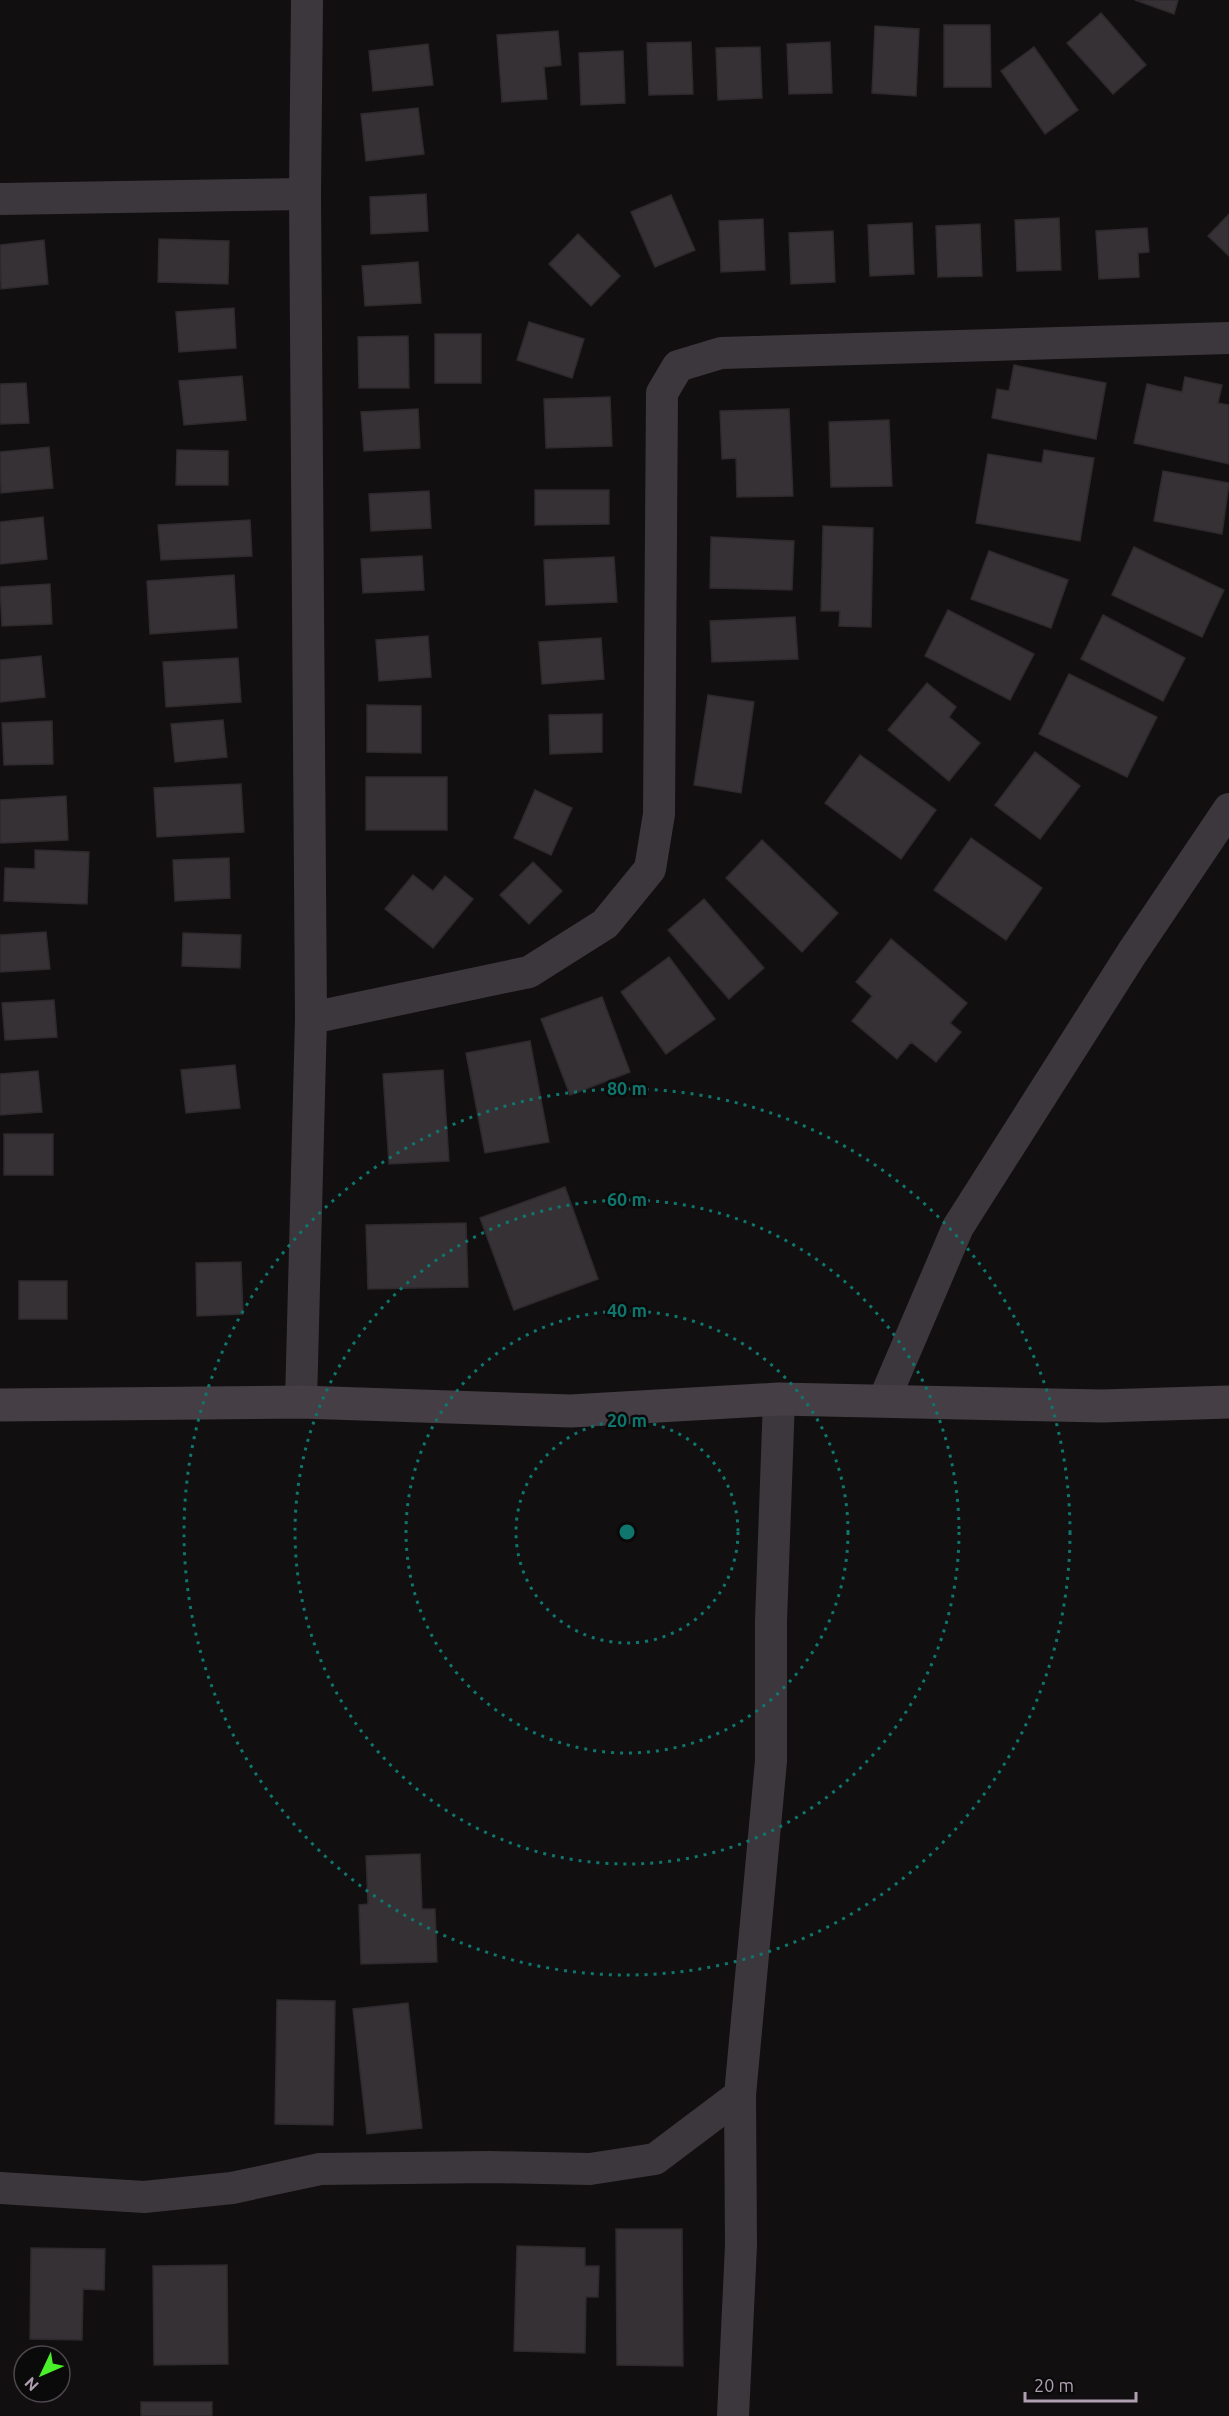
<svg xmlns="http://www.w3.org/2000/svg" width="1229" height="2416" font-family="Ubuntu,sans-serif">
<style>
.building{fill:#363135;stroke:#2d292c;stroke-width:1.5}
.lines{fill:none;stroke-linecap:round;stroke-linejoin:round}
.street{stroke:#3c373c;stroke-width:32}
.secondary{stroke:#453e45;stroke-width:33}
.ring{fill:none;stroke:#0f766e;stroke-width:3;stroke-dasharray:3 6}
.centre{fill:#0f766e;stroke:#0b0a0b;stroke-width:3}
.ring-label{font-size:18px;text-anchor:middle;font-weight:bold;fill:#0f766e;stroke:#0b0a0b;stroke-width:5;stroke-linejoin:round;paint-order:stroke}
</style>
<rect width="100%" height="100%" fill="#110f10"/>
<path class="building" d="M1135 0H1178L1174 14Z
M1101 13 1146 65 1113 94 1067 43Z
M944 25H990L991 87H944Z
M875 26 919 29 916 96 872 93Z
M558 31 561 65 544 67 547 99 502 102 497 35Z
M691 42 693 94 649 95 647 43Z
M830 42 832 93 789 94 787 44Z
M428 44 433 85 373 91 369 51Z
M760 47 762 98 718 100 716 48Z
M1034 47 1078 110 1045 134 1001 71Z
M623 51 625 103 581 105 579 53Z
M418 108 424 154 366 161 361 114Z
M426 194 428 231 371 234 370 197Z
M671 195 695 250 655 267 631 212Z
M1229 214V256L1208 236Z
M1059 218 1061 270 1017 271 1015 220Z
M763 219 765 270 721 272 719 221Z
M912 223 914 274 870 276 868 225Z
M980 224 982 276 938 277 936 226Z
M1147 228 1149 252 1138 253 1139 277 1099 279 1096 231Z
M833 231 835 282 791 284 789 233Z
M578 234 620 276 591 306 549 264Z
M159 239 229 241 228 284 158 282Z
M44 240 48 284 1 289 0 245Z
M418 262 421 303 365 306 362 266Z
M234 308 236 348 179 352 176 312Z
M529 322 584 339 572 378 517 360Z
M435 334H481V383H435Z
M408 336 409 388H359L358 337Z
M1014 365 1106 383 1096 439 992 418 997 389 1009 391Z
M242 376 246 420 184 425 179 381Z
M1185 377 1222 385 1218 403 1229 405V464L1134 443 1147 384 1182 392Z
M26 383 29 423 0 424V384Z
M610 397 612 446 546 448 544 399Z
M418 409 420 448 364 451 361 412Z
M789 409 793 496 737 497 736 458 722 459 720 411Z
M889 420 892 486 831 487 829 422Z
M49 447 53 488 1 493 0 452Z
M177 450 228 451V485H176Z
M1044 450 1094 458 1080 541 976 523 988 454 1042 463Z
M1163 471 1229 483 1222 534 1154 521Z
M535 490H609V524L535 525Z
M429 491 431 528 371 531 369 494Z
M43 517 47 559 0 564V522Z
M250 520 252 556 161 560 158 525Z
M823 526 873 528 871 627 839 626 840 611H821Z
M711 537 794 541 792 590 710 588Z
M1134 547 1224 590 1202 637 1112 595Z
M989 551 1068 580 1051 628 971 599Z
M422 556 424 590 363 593 361 559Z
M614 557 617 602 546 605 544 560Z
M234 575 237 628 150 634 147 581Z
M50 584 52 624 2 626 0 587Z
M948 610 1034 654 1010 700 925 656Z
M1103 615 1185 658 1163 701 1081 659Z
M795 617 798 659 712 662 710 621Z
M428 636 431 677 379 681 376 640Z
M601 638 604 679 542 684 539 642Z
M41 656 45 697 0 702V660Z
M238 658 241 702 166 707 163 662Z
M1069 674 1157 717 1127 777 1039 734Z
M927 683 956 707 949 717 980 743 949 781 888 730Z
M708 695 754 702 741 793 694 785Z
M367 705 421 706V753L367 752Z
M602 714V752L550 754 549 715Z
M223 720 227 757 175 762 171 724Z
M52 721 53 764 4 765 2 723Z
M1035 752 1080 786 1040 839 995 805Z
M860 755 936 810 901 859 825 803Z
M366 777H447V830H366Z
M241 784 244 832 157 837 154 788Z
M535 790 572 808 551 855 514 838Z
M66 796 68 840 0 843V800Z
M971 838 1042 888 1006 940 934 890Z
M762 840 838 913 802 952 726 878Z
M35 850 89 852 87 904 4 901 5 868 35 869Z
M229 858 230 898 175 901 173 860Z
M533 862 562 891 529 924 500 895Z
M413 875 433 891 445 876 473 899 433 948 385 909Z
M704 899 764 968 729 999 668 930Z
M46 932 50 969 0 972V935Z
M183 933 241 935 240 968 182 966Z
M891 939 967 1003 950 1023 961 1032 936 1062 911 1042 897 1059 852 1021 872 996 856 982Z
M669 957 715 1019 666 1054 621 992Z
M602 997 630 1072 570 1095 541 1019Z
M54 1000 57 1037 5 1040 2 1003Z
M530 1041 549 1142 485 1153 466 1053Z
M235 1065 240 1108 186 1113 181 1070Z
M443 1070 449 1161 389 1164 383 1074Z
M38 1071 42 1112 0 1115V1074Z
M4 1134H53V1175H4Z
M565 1187 598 1279 514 1310 480 1218Z
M466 1223 468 1287 368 1289 366 1225Z
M241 1262 243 1314 197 1316 196 1263Z
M19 1281H67V1319H19Z
M420 1854 422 1909H435L437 1962 361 1964 359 1905 368 1904 366 1856Z
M277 2000 335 2001 333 2125 275 2124Z
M408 2003 422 2128 367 2134 353 2009Z
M616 2229H682L683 2366 617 2365Z
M517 2246 585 2248V2266H599L598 2297H586L585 2353 514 2351Z
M31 2248 105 2249 104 2290 83 2289 82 2340 30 2339Z
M227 2265 228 2364 154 2365 153 2266Z
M141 2402H212V2416H141Z"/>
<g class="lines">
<path class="street" d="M0 199 305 194
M311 1018 529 972 605 924 650 869 659 814 662 393 678 366 721 353 1229 338
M884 1400 958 1227 1132 953 1229 809
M301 1402 311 1018 305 194 307 0
M0 2188 144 2197 232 2188 320 2169 490 2167 590 2169 655 2159 740 2095
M733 2416 741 2245 740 2095 771 1761V1621L779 1399"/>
<path class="secondary" d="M0 1405 301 1402 571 1411 779 1399 1102 1406 1229 1402"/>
</g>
<g class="ring">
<circle cx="627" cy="1532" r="111"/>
<circle cx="627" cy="1532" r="221"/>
<circle cx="627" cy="1532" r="332"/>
<circle cx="627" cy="1532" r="443"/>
</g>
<circle cx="627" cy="1532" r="9" class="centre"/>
<g class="ring-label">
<text x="627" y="1095">80 m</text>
<text x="627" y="1206">60 m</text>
<text x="627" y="1317">40 m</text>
<text x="627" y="1427">20 m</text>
</g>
<g transform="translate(42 2374) rotate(226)"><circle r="28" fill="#0b0a0b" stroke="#4d464d" stroke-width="1.5"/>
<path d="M0-4.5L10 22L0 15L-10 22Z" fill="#49ef29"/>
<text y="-9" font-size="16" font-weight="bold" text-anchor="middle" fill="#afa0b1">N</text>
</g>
<path d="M1025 2392v9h111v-9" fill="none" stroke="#afa0b1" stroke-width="3"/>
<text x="1034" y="2392" font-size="18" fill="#afa0b1" stroke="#0b0a0b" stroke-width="4.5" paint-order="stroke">20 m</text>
</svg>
